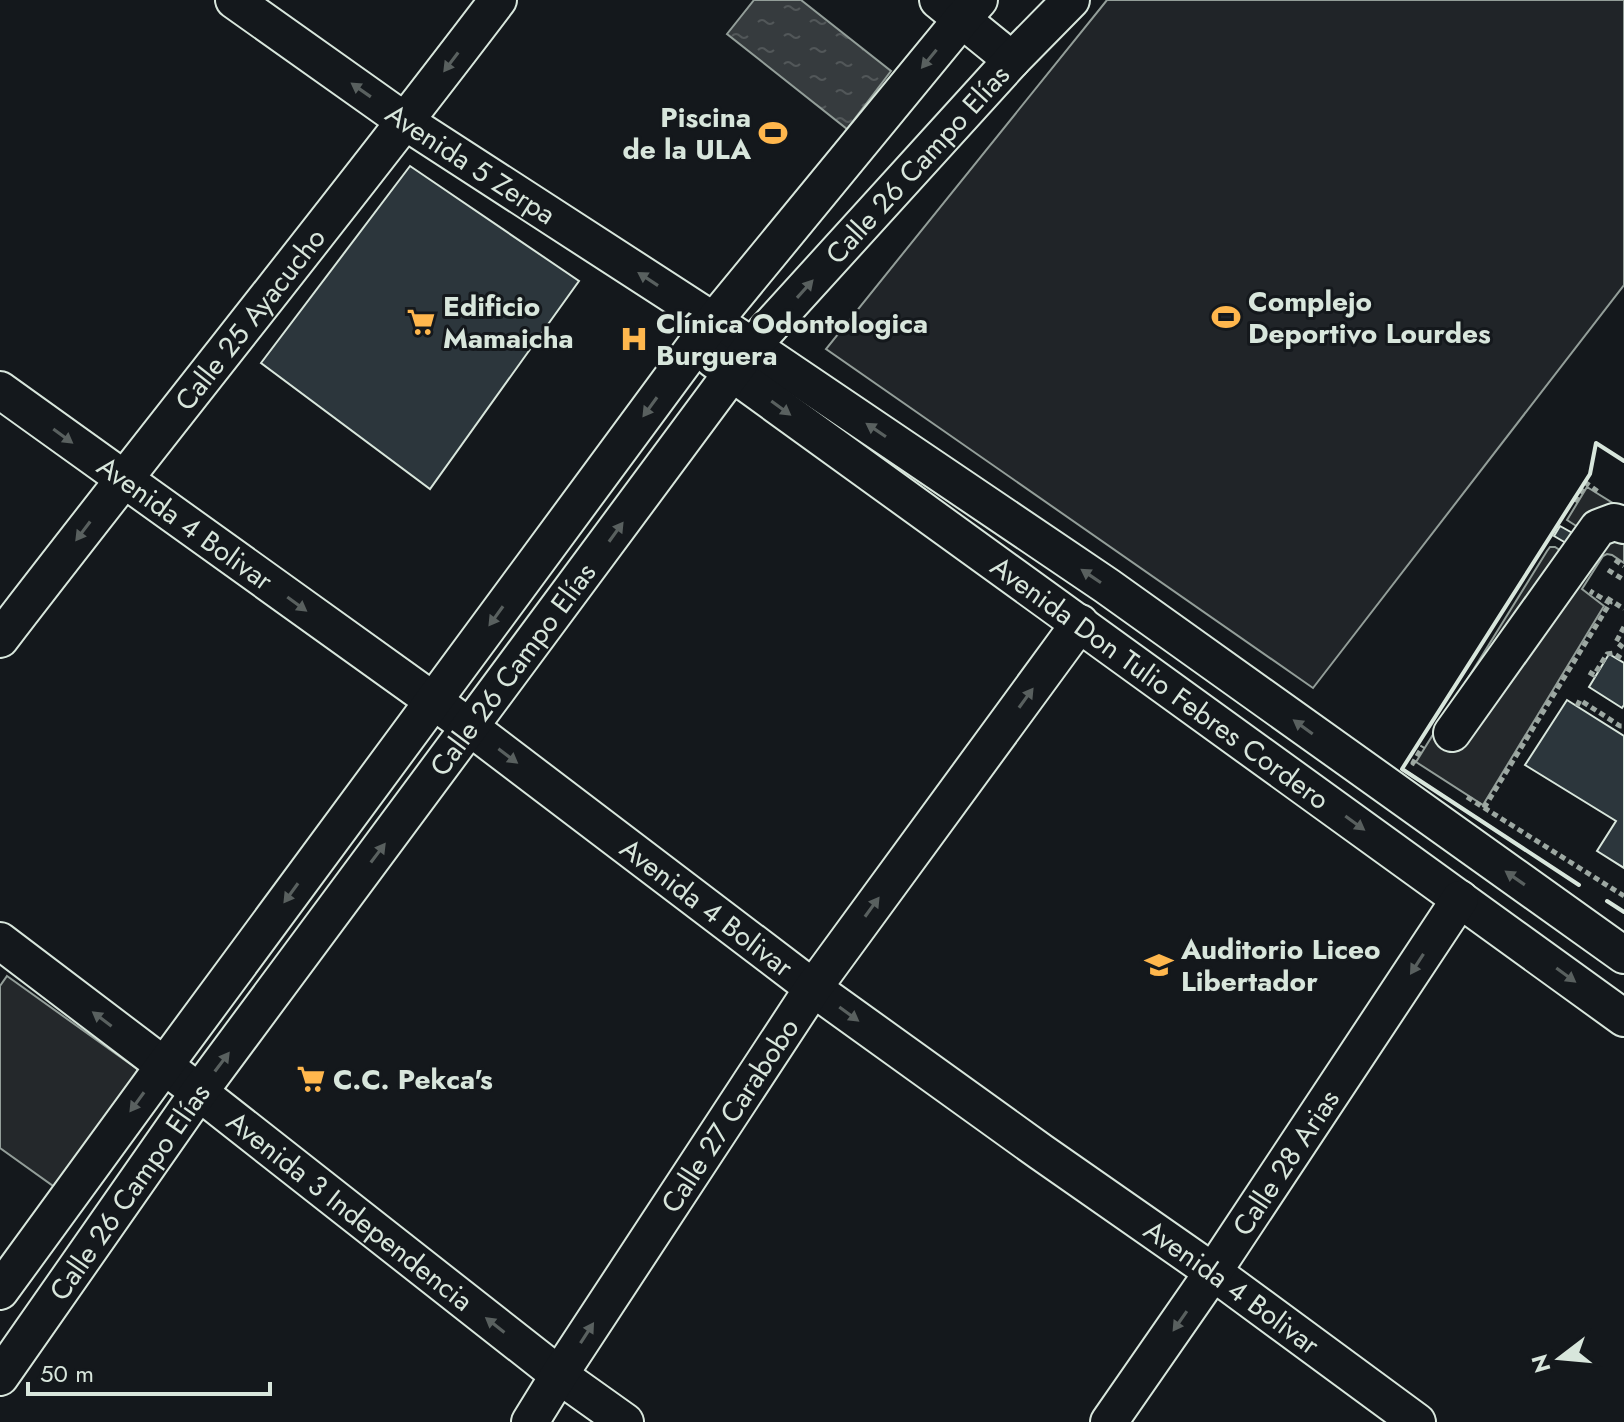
<svg xmlns="http://www.w3.org/2000/svg" width="1624" height="1422" font-family="Jost,sans-serif">
<style>
.green{fill:#202428;stroke:#939e99;stroke-width:2}
.parking{fill:#24282b;stroke:#939e99;stroke-width:2}
.water{fill:url(#water-ripples);stroke:#939e99;stroke-width:2}
.building{fill:#2c363c;stroke:#d8e6dc;stroke-width:2}
.lines{fill:none;stroke-linecap:round;stroke-linejoin:round}
.minor-casing{stroke:#d8e6dc;stroke-width:40}
.path{stroke:#9da8a2;stroke-width:5;stroke-dasharray:6 4;stroke-linecap:butt}
.minor{stroke:#14181c;stroke-width:36}
.wall{stroke:#d8e6dc;stroke-width:4}
.oneway{fill:#59605f}
.labels{text-anchor:middle;dominant-baseline:central;stroke-width:6;stroke-linejoin:round;paint-order:stroke}
.poi-label{font-size:28px;font-weight:bold;fill:#d8e6dc;stroke:#14181c;text-anchor:start}
.street-label{font-size:28px;fill:#d8e6dc;stroke:#14181c}
</style>
<defs>
<pattern id="water-ripples" width="26" height="14" patternUnits="userSpaceOnUse" patternTransform="scale(2)"><rect width="26" height="14" fill="#363b3e"/><path d="M2 4q2-2 4 0t4 0M15 11q2-2 4 0t4 0" fill="none" stroke="#525759"/></pattern>
</defs>
<rect width="100%" height="100%" fill="#14181c"/>
<path class="green" d="M1107 0H1624V285L1313 688 826 349Z"/>
<path class="parking" d="M1587 487 1624 510V563L1612 555 1607 554 1603 556 1582 589 1604 606 1483 805 1416 762 1547 551 1550 547H1555L1569 556 1584 531 1567 520Z
M7 976 161 1086 77 1203 0 1148V986Z"/>
<path class="water" d="M754 0H801L891 71 847 129 727 34Z"/>
<path class="building" d="M410 166 579 281 430 489 261 363Z
M1560 526 1576 535 1573 547 1554 536Z
M1609 654 1624 663V705L1622 708 1589 687Z
M1567 700 1624 736V868L1597 851 1616 821 1525 765Z"/>
<g class="lines">
<defs>
<g id="minor">
<path id="s1" d="M234 0 406 122 752 346 1107 586 1624 955"/>
<path d="M938 0 1012 60"/>
<path id="s2" d="M713 359 1624 1018"/>
<path id="s3" d="M0 390 471 728 813 988 1041 1152 1213 1272 1417 1422"/>
<path id="s4" d="M0 639C164 425 335 215 498 0"/>
<path d="M1452 733 1598 528 1614 522 1624 525"/>
<path id="s5" d="M0 941 199 1092 559 1375 625 1422"/>
<path d="M0 1291 164 1066 713 322 962 19 979 0"/>
<path id="s6" d="M0 1377 199 1092 752 346 1012 60 1071 0"/>
<path id="s7" d="M530 1422 559 1375 813 988 1080 623"/>
<path id="s8" d="M1109 1422 1213 1272 1460 899"/>
</g>
</defs>
<use href="#minor" class="minor-casing"/>
<path class="path" d="M1575 502 1586 483 1600 493
M1615 560 1624 566
M1608 570 1624 580
M1607 598 1624 609
M1624 627 1616 642 1624 648
M1589 672 1594 675 1607 654 1613 653 1624 660
M1577 706 1580 700 1620 726H1624
M1415 764 1413 763 1423 746
M1467 797 1624 896
M1484 808 1610 603 1590 591"/>
<use href="#minor" class="minor"/>
<path class="wall" d="M1579 885 1402 769 1590 474 1596 443 1624 461
M1607 901 1624 912"/>
</g>
<defs><path id="oneway-solid" d="M-6-.8H1V-3.2L6.5 0L1 3.2V.8H-6Z" transform="scale(2)"/></defs>
<g class="oneway">
<use href="#oneway-solid" transform="translate(929 59) rotate(129)"/>
<use href="#oneway-solid" transform="translate(451 62) rotate(127)"/>
<use href="#oneway-solid" transform="translate(361 90) rotate(-145)"/>
<use href="#oneway-solid" transform="translate(648 279) rotate(-147)"/>
<use href="#oneway-solid" transform="translate(805 289) rotate(-48)"/>
<use href="#oneway-solid" transform="translate(650 407) rotate(126)"/>
<use href="#oneway-solid" transform="translate(781 408) rotate(36)"/>
<use href="#oneway-solid" transform="translate(876 430) rotate(-146)"/>
<use href="#oneway-solid" transform="translate(63 436) rotate(36)"/>
<use href="#oneway-solid" transform="translate(83 531) rotate(127)"/>
<use href="#oneway-solid" transform="translate(616 532) rotate(-54)"/>
<use href="#oneway-solid" transform="translate(1091 576) rotate(-146)"/>
<use href="#oneway-solid" transform="translate(297 604) rotate(36)"/>
<use href="#oneway-solid" transform="translate(496 616) rotate(126)"/>
<use href="#oneway-solid" transform="translate(1026 698) rotate(-54)"/>
<use href="#oneway-solid" transform="translate(1303 727) rotate(-144)"/>
<use href="#oneway-solid" transform="translate(508 756) rotate(37)"/>
<use href="#oneway-solid" transform="translate(1355 823) rotate(36)"/>
<use href="#oneway-solid" transform="translate(378 853) rotate(-53)"/>
<use href="#oneway-solid" transform="translate(1515 878) rotate(-145)"/>
<use href="#oneway-solid" transform="translate(291 893) rotate(126)"/>
<use href="#oneway-solid" transform="translate(872 907) rotate(-54)"/>
<use href="#oneway-solid" transform="translate(1417 964) rotate(123)"/>
<use href="#oneway-solid" transform="translate(1566 975) rotate(36)"/>
<use href="#oneway-solid" transform="translate(849 1014) rotate(36)"/>
<use href="#oneway-solid" transform="translate(102 1019) rotate(-143)"/>
<use href="#oneway-solid" transform="translate(222 1062) rotate(-53)"/>
<use href="#oneway-solid" transform="translate(137 1102) rotate(126)"/>
<use href="#oneway-solid" transform="translate(1180 1321) rotate(125)"/>
<use href="#oneway-solid" transform="translate(495 1325) rotate(-142)"/>
<use href="#oneway-solid" transform="translate(587 1333) rotate(-57)"/>
</g>
<defs>
<symbol id="stadium-bare" viewBox="-9 -9 18 18"><path d="M0-5a6.5 5 0 1 0 0 10a6.5 5 0 1 0 0-10ZM-3.5-1.8h7v3.6h-7Z" fill="#ffb74d" stroke="#14181c" stroke-width="2.5" paint-order="stroke"/></symbol>
<symbol id="supermarket-bare" viewBox="-9 -9 18 18"><path d="M-6-5.5h2.5l.6 2H6L4.5 2H-2.5L-4.4-4H-6ZM-1.5 3.2a1.3 1.3 0 1 0 .1 0ZM3 3.2a1.3 1.3 0 1 0 .1 0Z" fill="#ffb74d" stroke="#14181c" stroke-width="2.5" paint-order="stroke"/></symbol>
<symbol id="hospital-bare" viewBox="-9 -9 18 18"><path d="M-5-5h3v3.5h4V-5h3V5h-3V1.5h-4V5h-3Z" fill="#ffb74d" stroke="#14181c" stroke-width="2.5" paint-order="stroke"/></symbol>
<symbol id="school-bare" viewBox="-9 -9 18 18"><path d="M0-5L7-2L0 1L-7-2ZM-4 1L0 2.5L4 1V4Q0 6-4 4Z" fill="#ffb74d" stroke="#14181c" stroke-width="2.5" paint-order="stroke"/></symbol>
</defs>
<g fill-rule="evenodd">
<use href="#stadium-bare" x="753" y="113" width="40" height="40"/>
<use href="#stadium-bare" x="1206" y="297" width="40" height="40"/>
<use href="#supermarket-bare" x="401" y="302" width="40" height="40"/>
<use href="#hospital-bare" x="614" y="319" width="40" height="40"/>
<use href="#school-bare" x="1139" y="945" width="40" height="40"/>
<use href="#supermarket-bare" x="291" y="1059" width="40" height="40"/>
</g>
<g class="labels">
<g class="poi-label">
<text x="751" y="117" text-anchor="end">Piscina<tspan x="751" dy="32">de la ULA</tspan></text>
<text x="1248" y="301">Complejo<tspan x="1248" dy="32">Deportivo Lourdes</tspan></text>
<text x="443" y="306">Edificio<tspan x="443" dy="32">Mamaicha</tspan></text>
<text x="656" y="323">Clínica Odontologica<tspan x="656" dy="32">Burguera</tspan></text>
<text x="1181" y="949">Auditorio Liceo<tspan x="1181" dy="32">Libertador</tspan></text>
<text x="333" y="1079">C.C. Pekca's</text>
</g>
<g class="street-label">
<text stroke="none"><textPath href="#s1" startOffset="288">Avenida 5 Zerpa</textPath></text>
<text stroke="none"><textPath href="#s6" startOffset="1522">Calle 26 Campo Elías</textPath></text>
<text stroke="none"><textPath href="#s4" startOffset="406">Calle 25 Ayacucho</textPath></text>
<text stroke="none"><textPath href="#s3" startOffset="228">Avenida 4 Bolivar</textPath></text>
<text stroke="none"><textPath href="#s6" startOffset="874">Calle 26 Campo Elías</textPath></text>
<text stroke="none"><textPath href="#s2" startOffset="552">Avenida Don Tulio Febres Cordero</textPath></text>
<text stroke="none"><textPath href="#s3" startOffset="876">Avenida 4 Bolivar</textPath></text>
<text stroke="none"><textPath href="#s7" startOffset="366">Calle 27 Carabobo</textPath></text>
<text stroke="none"><textPath href="#s8" startOffset="314">Calle 28 Arias</textPath></text>
<text stroke="none"><textPath href="#s6" startOffset="226">Calle 26 Campo Elías</textPath></text>
<text stroke="none"><textPath href="#s5" startOffset="442">Avenida 3 Independencia</textPath></text>
<text stroke="none"><textPath href="#s3" startOffset="1524">Avenida 4 Bolivar</textPath></text>
</g>
</g>
<g transform="translate(1560 1358) rotate(254)" stroke="#14181c" stroke-width="6" paint-order="stroke">
<path d="M0-6L14 30L0 20L-14 30Z" fill="#d8e6dc"/>
<text y="-12" font-size="22" font-weight="bold" text-anchor="middle" fill="#d8e6dc">N</text>
</g>
<path d="M28 1382v12h242v-12" fill="none" stroke="#d8e6dc" stroke-width="4"/>
<text x="40" y="1382" font-size="24" fill="#d8e6dc" stroke="#14181c" stroke-width="6" paint-order="stroke">50 m</text>
</svg>
